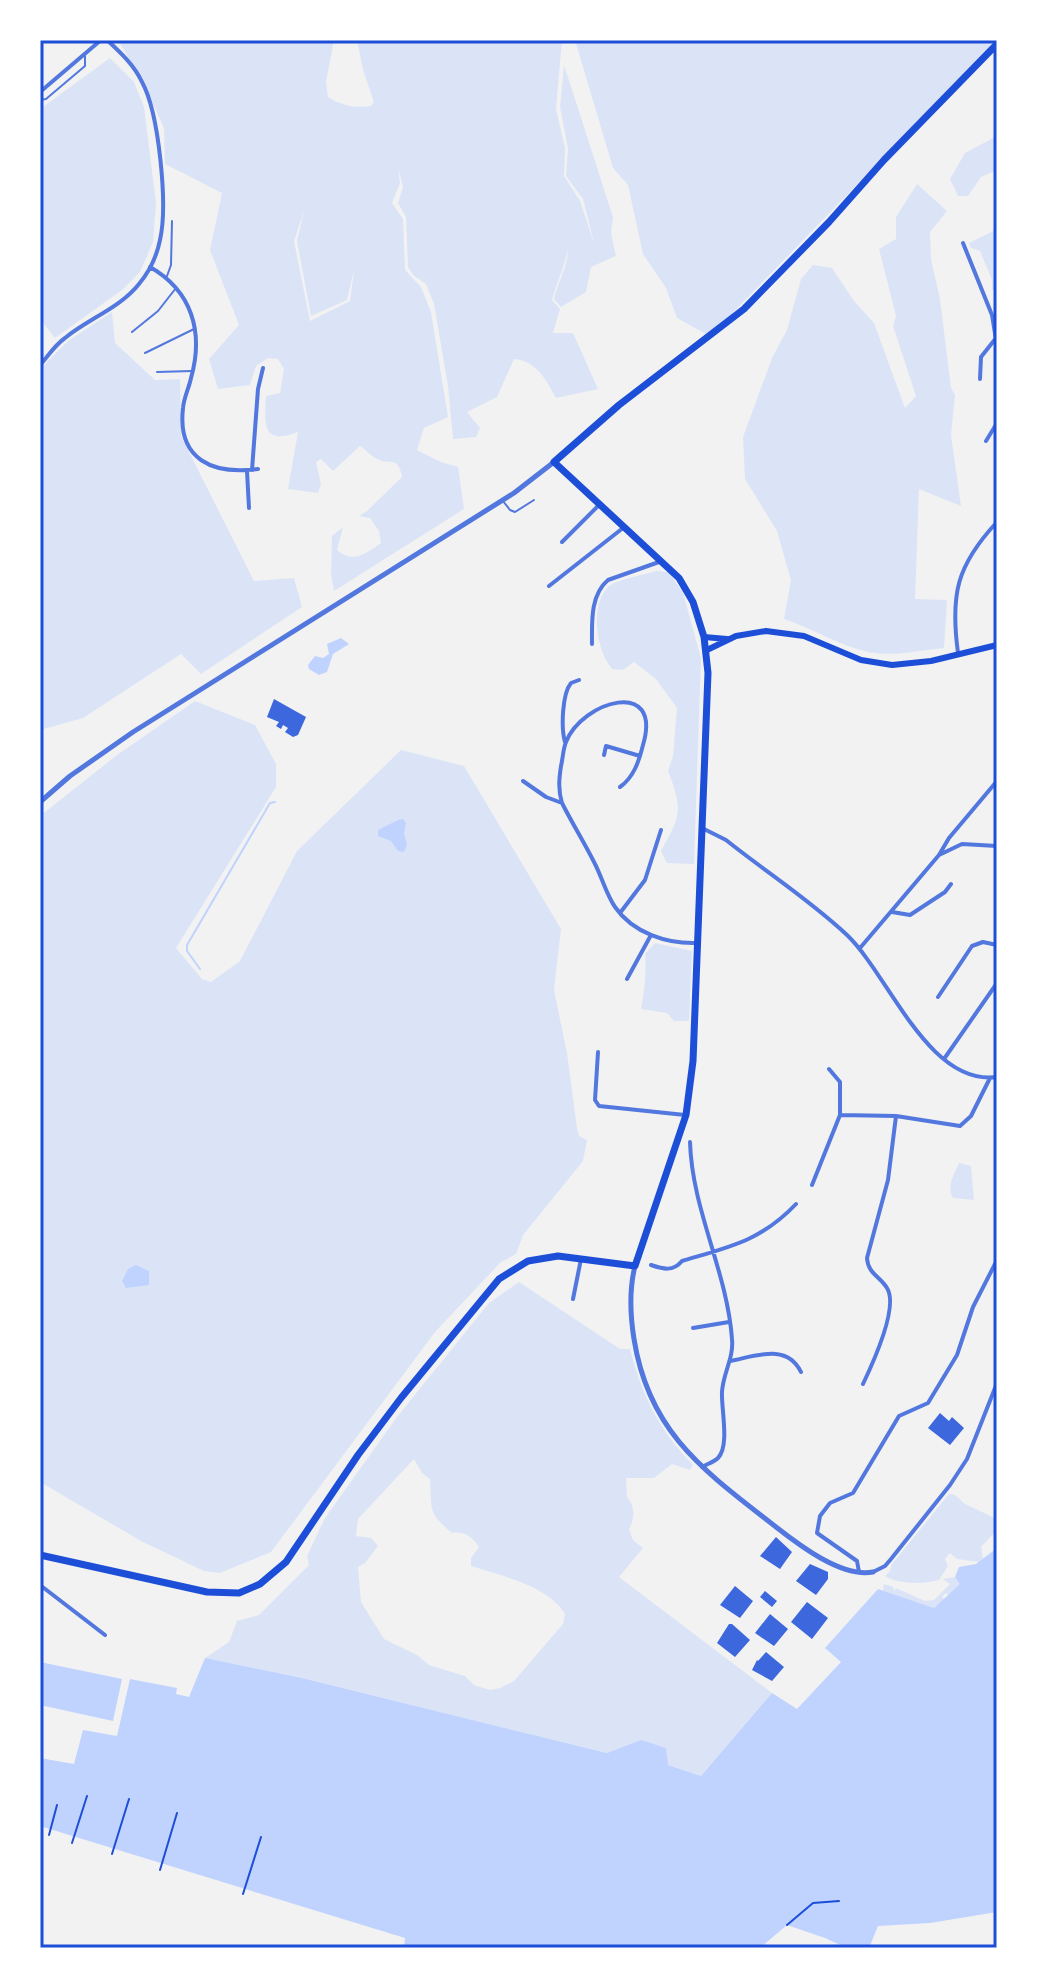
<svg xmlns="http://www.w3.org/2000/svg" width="1037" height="1988" font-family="Roboto,sans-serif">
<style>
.green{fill:#dbe4f7;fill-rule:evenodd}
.water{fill:#bfd3fe}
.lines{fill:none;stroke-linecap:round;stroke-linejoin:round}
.stream{stroke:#bfd3fe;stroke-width:2}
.building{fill:#3d67dc}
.path{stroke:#1d4ed8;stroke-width:2}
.service{stroke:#5277de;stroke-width:2}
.minor{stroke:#5277de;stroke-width:4}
.tertiary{stroke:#5277de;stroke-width:5}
.secondary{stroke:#1d4ed8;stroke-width:6}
.primary{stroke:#1d4ed8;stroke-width:7}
.neatline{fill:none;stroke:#1d4ed8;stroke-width:3}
</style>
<rect width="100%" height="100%" fill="#f2f2f2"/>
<path class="green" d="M118 40H334L326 82 328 97C343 106 354 108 371 106L374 102 363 70 357 40H562L556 109 565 148 564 176 580 201 594 243 583 199 566 176 568 149 560 107 564 65 613 217 611 233 616 256 591 267 586 292 561 307 554 299C558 281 568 267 568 249 564 268 557 282 552 300L560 309 553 333H573L598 389 556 398C546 380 537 361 514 359L497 397 467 412 480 428 476 437 453 439 448 386 434 304 426 284 414 276 408 267 406 217 398 203 403 187 398 168 400 183 392 203 403 219 405 270 421 287 431 312 448 417 424 428 417 450 441 462 458 467 464 509 334 591 331 575 332 536 343 527 337 550C354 564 365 554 381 543L379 531 370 518 359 516 367 511 402 477C398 455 391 466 377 459 371 456 366 450 360 446L333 471 321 459 316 462 321 484 318 493 288 489 298 432C263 445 264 426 266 396L280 393 284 369 278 359 268 358 256 366 250 385 218 389 209 359 239 325 210 250 222 193 165 164 164 128 144 84ZM304 211 297 241 311 316 347 300 354 270 350 301 310 321 294 241Z
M575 40H997L724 322 706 334 677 318 666 288 643 254 628 185 613 168Z
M110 58 134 82 144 107 156 203 153 242 140 272 122 290 55 338 40 319V109Z
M997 136V170L981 177 968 196H958L950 179 965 153Z
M917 184 947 211 930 232 931 259 940 299 951 388 955 395 951 435 961 506 919 489 915 599 947 600 944 648C924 650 893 656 874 653 843 648 814 629 784 619L791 580 777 531 745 479 743 437 772 358 787 330 801 279 813 265 832 268 854 301 874 323 905 408 916 396 893 326 896 316 879 249 896 239V217Z
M997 229V297L995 289 992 290V280L980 251 971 248 969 243Z
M112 312 115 343 155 380 180 379 181 436 254 581 294 578 302 607 201 674 181 654 83 718 40 730V369L68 341Z
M657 571 669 572 683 593 701 658 694 864 667 863 661 851C681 815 683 810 668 771L673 756 677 708 656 679 634 662 623 670 612 669C596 650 589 605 609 586 616 580 646 574 657 571Z
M195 701 255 725 276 764V787L176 948 202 979 211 982 240 961 297 851 401 750 464 766 561 929 554 990 567 1053 577 1128 579 1136 587 1140 583 1161 523 1235 516 1254 501 1262 435 1332 271 1552 220 1573 204 1571 141 1541 40 1482V816L117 755Z
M655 943 692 951 689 1021H674L667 1013 641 1009C644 995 647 968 645 954Z
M959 1163 971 1166 974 1200 953 1198C946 1186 954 1175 959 1163Z
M519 1282 620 1349H630C643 1398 658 1428 693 1465L690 1470 672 1464 654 1478H626L627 1497C635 1505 635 1519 629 1529L633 1540 643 1548 619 1577 772 1693 701 1776 668 1765 642 1740 607 1753 302 1678 205 1658 229 1642 237 1621 259 1615 309 1565 307 1556 325 1518 397 1417 489 1303ZM414 1459 422 1473 430 1479C432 1510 427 1512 452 1533 465 1531 472 1537 479 1547L471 1558V1566C502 1576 548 1586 565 1614L563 1624 514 1681 500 1688 490 1690 474 1685 465 1676 429 1665 417 1655 384 1639 361 1602 358 1567 365 1563 378 1546 371 1538 356 1536 358 1519Z
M949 1494 955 1495 965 1504 997 1519V1530L981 1547 983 1559 979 1562 957 1559 950 1553 945 1559 948 1566 939 1580C923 1584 900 1585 885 1576L890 1571 892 1564Z
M955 1577 961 1584 948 1595 946 1593 942 1597 944 1599 934 1608 883 1591 884 1584 893 1587 894 1591 896 1588 925 1601 934 1600 950 1584 943 1579Z"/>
<path class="water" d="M341 638 349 644 333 654 327 672 319 675 309 669 308 665 315 656 323 658 329 654 327 644Z
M398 820 403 819 406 823 404 834 407 844 404 852 398 851 391 841 378 836V830Z
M136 1265 149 1271V1285L126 1288 122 1281 128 1269Z
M997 1548V1912L930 1923 878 1926 869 1948H847L825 1938 787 1925 760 1948H404L405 1938 40 1826V1758L74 1764 83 1730 117 1736 130 1679 177 1688 176 1694 189 1697 205 1658 302 1678 607 1753 641 1740 666 1748 668 1765 701 1776 772 1693 797 1709 841 1662 825 1648 878 1589 934 1608 960 1584 955 1577 959 1567 976 1564Z
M40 1662 122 1679 113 1721 40 1705Z"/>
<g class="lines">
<path class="stream" d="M200 969 187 951V945L270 803 275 802"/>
</g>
<path class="building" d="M274 699 306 717 298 735 293 737 285 732 288 728 283 725 281 729 276 726 279 722 267 717Z
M940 1413 949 1421 952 1417 964 1428 950 1445 928 1428Z
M776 1537 792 1552 780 1569 760 1556Z
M810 1564 828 1572V1579L816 1595 796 1581Z
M735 1586 753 1601 740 1618 720 1605Z
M765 1591 777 1601 772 1607 760 1597Z
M807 1602 828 1618 812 1639 791 1622Z
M770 1614 788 1629 774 1646 755 1633Z
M729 1624H732L750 1640 735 1657 717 1643Z
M766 1652 784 1667 772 1681 752 1670 757 1660 758 1661Z"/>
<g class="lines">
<path class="path" d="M49 1835 57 1805
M72 1843 87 1796
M112 1854 129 1799
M160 1870 177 1813
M243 1894 261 1837
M787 1925 813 1903 839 1901"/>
<path class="service" d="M40 100 46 99 85 66V56
M167 276 171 265 172 221
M132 332 158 311 176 288
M145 353 194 329
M157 372 192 371
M503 501 510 510 515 512 534 500"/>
<path class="minor" d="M40 40H41
M40 92 101 40
M963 243 992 315 997 346
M150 267C192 291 204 332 191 378 189 388 184 397 183 408 177 460 213 475 258 469
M40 365C48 356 55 345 65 338 88 319 120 308 139 284 149 272 157 255 160 240 168 205 159 113 142 82 134 65 121 53 107 40
M980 379 981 357 996 338
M986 441 997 423V416
M252 470 258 389 263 368
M247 471 249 508
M562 542 600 504
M549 586 623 528
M592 644C592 623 590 595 608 580L659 562
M958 653C950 594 957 565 997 522
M565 742C561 728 562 694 571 683L579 680
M604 755 606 746 640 756
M523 781 546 797 562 803
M620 787C634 777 639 761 643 745 663 677 582 701 566 742 563 749 563 758 561 766 559 779 558 790 562 803 572 823 584 842 594 862 602 877 606 894 615 907 633 933 667 944 697 943
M704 829 726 840C766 872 810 900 847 935 889 975 928 1086 997 1077
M939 855 962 844 997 846
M892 912 910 915 945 892 951 884
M620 913 645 880 661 830
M860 948 939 855 949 838 997 781
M627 979 651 935
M938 997 972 946 983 942 997 945
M598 1052 595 1100 599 1106 685 1115
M944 1059 997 983
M829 1069 840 1082V1115
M690 1142C692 1210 727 1271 732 1339 734 1358 723 1373 722 1392 721 1408 730 1446 718 1458 714 1462 707 1464 702 1467
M812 1185 840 1115 896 1116 960 1126 971 1116 990 1078
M651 1265C663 1269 673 1272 682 1261 729 1247 761 1241 796 1204
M573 1299 581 1259
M693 1328 729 1322
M730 1361C756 1356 787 1343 801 1372
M863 1384C872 1365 899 1307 887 1288 880 1276 868 1274 867 1258L888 1180 896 1116
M859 1572 857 1561 817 1533 820 1516 830 1503 853 1493 899 1416 928 1403 957 1355 973 1307 997 1260
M873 1572 885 1566 891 1559 950 1485 967 1459 997 1383
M40 1585 105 1635"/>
<path class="tertiary" d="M40 802 70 776 133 732 514 493 554 462
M635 1266C629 1290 630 1314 634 1339 649 1434 706 1472 776 1527 799 1545 842 1578 873 1572"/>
<path class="secondary" d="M704 637 727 639
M707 650 736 636 766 631 804 636 861 660 892 665 931 661 997 645"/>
<path class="primary" d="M40 1555 207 1592 239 1593 260 1584 286 1562 358 1455 401 1398 499 1279 528 1261 558 1256 635 1266 686 1115 693 1061 708 673 704 637 693 602 679 578 554 462 619 405 744 309 829 222 884 160 997 44"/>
</g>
<rect width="1037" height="1988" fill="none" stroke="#ffffff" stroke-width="84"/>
<rect x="42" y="42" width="953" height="1904" class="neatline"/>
</svg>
